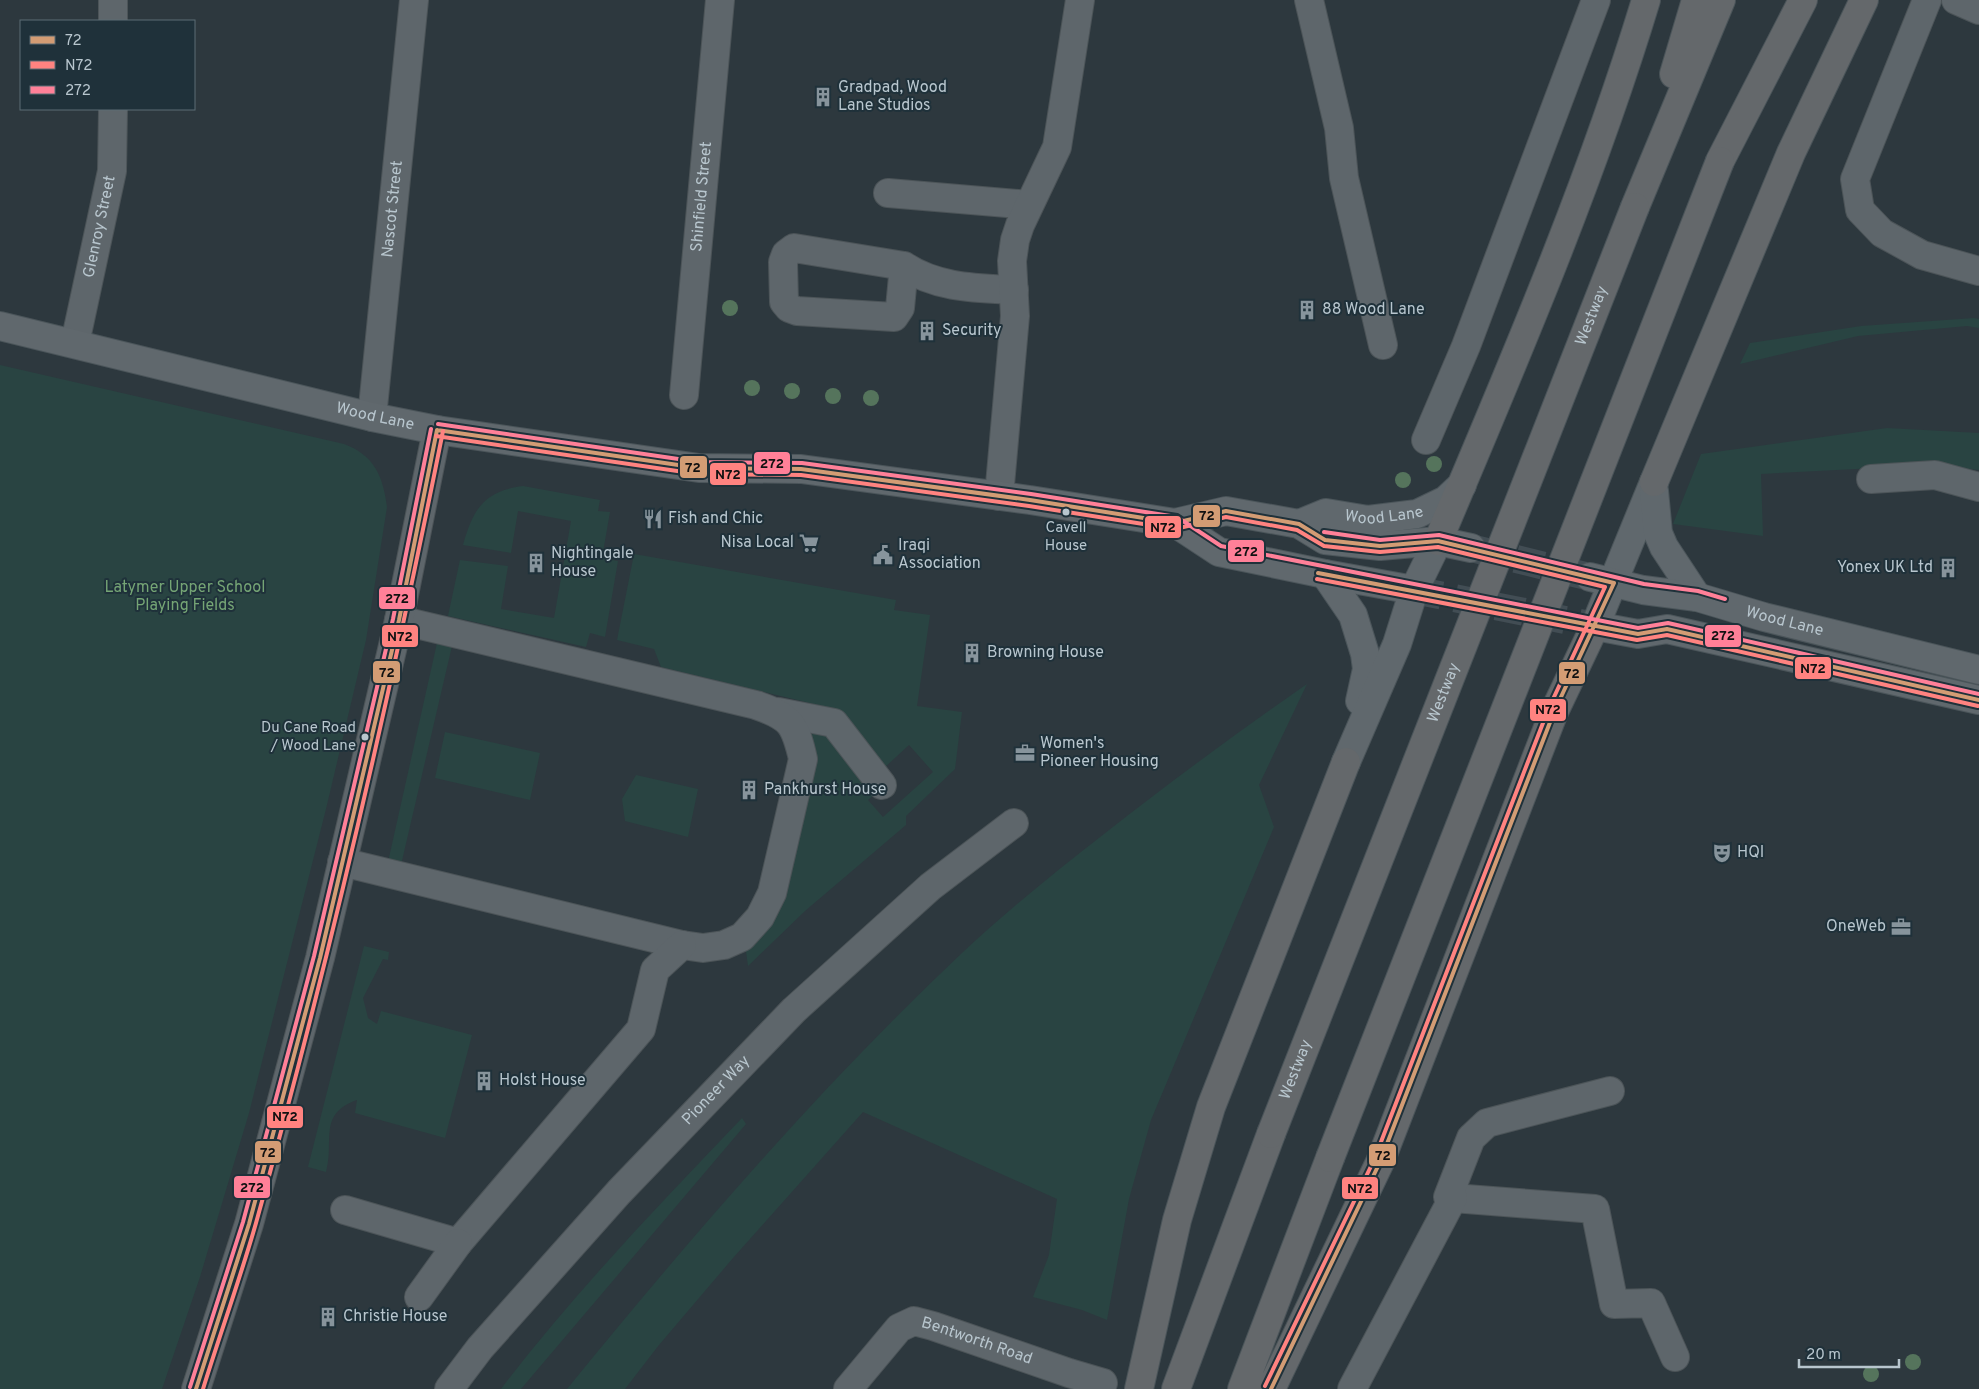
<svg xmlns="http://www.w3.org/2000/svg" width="1979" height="1389" font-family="Overpass,sans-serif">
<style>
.green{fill:#294442}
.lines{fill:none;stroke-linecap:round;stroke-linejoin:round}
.major-tunnel{stroke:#424d54;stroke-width:28;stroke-dasharray:28 14;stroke-linecap:butt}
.minor-casing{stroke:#4c5458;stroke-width:30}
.major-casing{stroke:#4b555a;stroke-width:30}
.highway-casing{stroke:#4a5459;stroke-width:30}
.minor{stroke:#5e666b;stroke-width:28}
.major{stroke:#60686d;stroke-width:28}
.highway{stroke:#64686b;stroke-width:28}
.highway-bridge-casing{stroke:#4a5459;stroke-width:30;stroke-linecap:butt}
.highway-bridge{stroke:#64686b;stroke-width:28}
.bus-1-casing{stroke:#1f313a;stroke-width:8}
.bus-2-casing{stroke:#1f313a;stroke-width:8}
.bus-3-casing{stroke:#1f313a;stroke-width:8}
.bus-1{stroke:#d39c74;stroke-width:4}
.bus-2{stroke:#ff8380;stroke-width:4}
.bus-3{stroke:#ff8098;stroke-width:4}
.tree{fill:#55745c}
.bus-dot{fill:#b8c6ce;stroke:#1f313a;stroke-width:2}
.labels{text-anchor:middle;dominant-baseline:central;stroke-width:4;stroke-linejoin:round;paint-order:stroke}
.bus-label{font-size:15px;fill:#b8c6ce;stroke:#1f313a}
.poi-label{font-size:16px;fill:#b8c6ce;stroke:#1f313a;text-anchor:start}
.street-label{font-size:16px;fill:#b8c6ce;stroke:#1f313a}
.park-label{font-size:16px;fill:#75a575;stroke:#1f313a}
.line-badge{stroke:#1f313a;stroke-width:2}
.pale-badge-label{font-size:14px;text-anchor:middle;font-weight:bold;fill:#111}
</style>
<rect width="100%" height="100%" fill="#2d383e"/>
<path class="green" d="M1974 318 1979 319V328L1967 326 1858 336 1740 364 1750 343 1861 326Z
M0 365 344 444C374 455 383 476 387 507L366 640 326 809 249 1113 200 1277 162 1389H0Z
M1887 428 1979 433V470L1934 465 1761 474 1763 536 1673 524 1701 454Z
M523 486 600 500 598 511 610 512 602 558 618 561 605 637 590 633 586 647 448 616 460 560 508 566 501 609 554 618 571 521 518 511 511 553 463 545C473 509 484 491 523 486Z
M634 554 896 600 894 610 930 615 917 706 962 712 955 769 906 816V825L805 911 748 966 745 944 768 915 800 728 829 727 879 790 868 800 883 817 933 772 909 745 883 769 835 709 661 667 654 649 617 640Z
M437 643 452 646 401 865 388 862Z
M1307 684 1259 785 1274 827 1151 1120 1129 1199 1107 1320 1082 1310 1033 1297 1049 1255 1057 1199 863 1112 733 1258 659 1345 625 1389H567C691 1237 819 1088 962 953 1007 911 1055 872 1104 834 1170 782 1238 732 1307 684Z
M445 732 540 753 530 800 435 778Z
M636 775 698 789 688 837 625 821 622 799Z
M364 946 389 952 388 960 383 959 363 998 368 1018 377 1024 381 1011 472 1035 445 1138 355 1113 357 1100C317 1114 335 1141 326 1172L308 1167Z
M742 1118 746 1124 521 1389H501C574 1293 659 1205 742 1118Z"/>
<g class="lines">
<path class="major-tunnel" d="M1475 549 1590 577
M1414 590 1595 626"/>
<defs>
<g id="minor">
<path d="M1309 0 1339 128 1344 178 1383 345"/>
<path d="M1927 0 1855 179 1860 210 1882 233 1922 255 1979 271"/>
<path d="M1956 0 1979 10"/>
<path d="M113 21V0"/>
<path d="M888 193 1029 205"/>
<path d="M904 266 900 308 894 317 797 311 789 308 784 302 783 262 786 254 794 248 904 266C937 288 976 288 1014 290"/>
<path id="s1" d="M75 343 112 171 113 109"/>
<path id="s2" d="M684 395 720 0"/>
<path id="s3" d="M372 417 414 0"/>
<path d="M1426 440 1466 346 1596 0"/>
<path d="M1871 479 1935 475 1979 487"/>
<path d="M999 496 1015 316 1012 261 1015 240 1020 225 1057 147 1080 0"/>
<path d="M778 712 834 723 882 785"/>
<path d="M342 862 682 945 703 948 724 945 742 937 760 917 772 893 803 759C795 724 791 717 756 705L399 620"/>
<path d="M1453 1198 1595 1209 1614 1304 1651 1303 1675 1357"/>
<path d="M345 1210 458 1243 641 1029 655 970 682 945"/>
<path d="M419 1297 458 1243"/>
<path d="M196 1389 249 1224 320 958 399 620 437 430"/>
<path id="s4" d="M449 1389 480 1348 619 1192 794 1010 930 887 1014 823"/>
<path id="s5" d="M848 1389 899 1328 914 1321 933 1326 1069 1373 1103 1383"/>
<path d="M1352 1389 1453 1198 1448 1197 1471 1138 1487 1123 1610 1091"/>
</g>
<g id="major">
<path id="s6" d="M0 326 372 417 437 430 699 468 801 469 1030 500 1175 523 1226 511 1299 524 1325 540 1380 546 1438 541 1471 548"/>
<path d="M1654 482 1595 626 1638 634 1667 629 1979 700"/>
<path d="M1654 491 1658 533 1664 547 1697 597"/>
<path d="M1175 523 1219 552 1325 574 1414 590"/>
<path id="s7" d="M1299 524 1326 513 1368 520 1417 514 1446 500 1462 485"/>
<path d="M1325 574 1353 615 1365 654 1367 669 1360 701"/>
<path id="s8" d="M1590 577 1643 590 1697 597 1764 617 1979 670"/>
<path d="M1346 762 1397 644 1414 590 1438 541"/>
</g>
<path id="highway" d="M1674 74 1696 0
M1720 161 1803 0
M1635 207 1721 0
M1654 482 1791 153 1864 0
M1438 541C1513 363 1590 185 1646 0
M1139 1389 1177 1220 1211 1107 1346 762
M1176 1389 1271 1134
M1242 1389 1330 1158
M1271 1389 1380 1162 1554 712 1595 626"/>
</defs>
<use href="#minor" class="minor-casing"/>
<use href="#major" class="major-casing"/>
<use href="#highway" class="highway-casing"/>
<use href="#minor" class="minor"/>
<use href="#major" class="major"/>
<use href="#highway" class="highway"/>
<defs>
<g id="highway-bridge">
<path id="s9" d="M1271 1134 1635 207"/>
<path d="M1330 1158 1720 161"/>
</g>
</defs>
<use href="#highway-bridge" class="highway-bridge-casing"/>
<use href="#highway-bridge" class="highway-bridge"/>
<defs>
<path id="bus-1" d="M437 430 699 468 801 469 1030 500 1175 523 1226 511 1299 524 1325 540 1380 546 1438 541 1614 583 1554 712 1380 1162 1271 1389
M1318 573 1638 634 1667 629 1979 700
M196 1389 249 1224 320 958 399 620 437 430"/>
<path id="bus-2" d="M436 436 698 474 801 475 1029 506 1175 529 1226 517 1297 530 1324 546 1380 552 1438 547 1605 587 1548 710 1374 1160 1265 1386
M1317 579 1637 640 1667 635 1978 706
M203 1389C220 1334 240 1279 256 1223 329 962 390 697 443 431"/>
<path id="bus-3" d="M438 424 699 462 802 463 1031 494 1177 517 1221 546 1638 628 1668 623 1979 694
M1324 532 1380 540 1439 535 1644 584 1698 591 1725 599
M190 1387 243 1222 314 956 393 619 431 429"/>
</defs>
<use href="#bus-1" class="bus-1-casing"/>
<use href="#bus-2" class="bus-2-casing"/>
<use href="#bus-3" class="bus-3-casing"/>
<use href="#bus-1" class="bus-1"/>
<use href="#bus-2" class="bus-2"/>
<use href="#bus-3" class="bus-3"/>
</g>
<g class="tree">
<circle cx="730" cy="308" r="8"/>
<circle cx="752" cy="388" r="8"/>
<circle cx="792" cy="391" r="8"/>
<circle cx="833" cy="396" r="8"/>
<circle cx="871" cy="398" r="8"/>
<circle cx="1434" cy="464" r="8"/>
<circle cx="1403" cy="480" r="8"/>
<circle cx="1913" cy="1362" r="8"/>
<circle cx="1871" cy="1374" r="8"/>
</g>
<defs>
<symbol id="building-bare" viewBox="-9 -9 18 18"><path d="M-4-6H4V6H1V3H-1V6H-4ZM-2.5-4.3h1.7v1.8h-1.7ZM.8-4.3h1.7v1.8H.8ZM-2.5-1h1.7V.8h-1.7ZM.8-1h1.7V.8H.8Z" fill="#87949c" stroke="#1f313a" stroke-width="2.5" paint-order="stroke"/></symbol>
<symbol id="restaurant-bare" viewBox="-9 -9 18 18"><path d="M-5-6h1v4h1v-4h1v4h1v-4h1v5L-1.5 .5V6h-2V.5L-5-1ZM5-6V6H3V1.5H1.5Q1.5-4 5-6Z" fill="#87949c" stroke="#1f313a" stroke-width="2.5" paint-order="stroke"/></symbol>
<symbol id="supermarket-bare" viewBox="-9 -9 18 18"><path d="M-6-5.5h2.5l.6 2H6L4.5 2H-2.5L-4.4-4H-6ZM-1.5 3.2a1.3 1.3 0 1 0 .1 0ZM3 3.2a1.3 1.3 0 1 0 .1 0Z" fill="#87949c" stroke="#1f313a" stroke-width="2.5" paint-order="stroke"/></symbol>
<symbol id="civic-bare" viewBox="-9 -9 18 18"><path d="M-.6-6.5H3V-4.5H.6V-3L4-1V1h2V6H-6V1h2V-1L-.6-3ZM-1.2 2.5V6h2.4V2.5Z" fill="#87949c" stroke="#1f313a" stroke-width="2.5" paint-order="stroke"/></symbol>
<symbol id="office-bare" viewBox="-9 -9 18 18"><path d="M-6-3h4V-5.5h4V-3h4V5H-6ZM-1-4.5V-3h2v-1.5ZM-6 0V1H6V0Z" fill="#87949c" stroke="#1f313a" stroke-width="2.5" paint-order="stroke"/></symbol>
<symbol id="theatre-bare" viewBox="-9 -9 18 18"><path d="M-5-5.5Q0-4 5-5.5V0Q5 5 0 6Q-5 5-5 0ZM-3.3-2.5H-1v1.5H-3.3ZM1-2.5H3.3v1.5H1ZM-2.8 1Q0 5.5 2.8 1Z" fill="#87949c" stroke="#1f313a" stroke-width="2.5" paint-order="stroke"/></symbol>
</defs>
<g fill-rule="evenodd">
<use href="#building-bare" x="809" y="83" width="28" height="28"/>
<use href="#building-bare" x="1293" y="296" width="28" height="28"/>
<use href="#building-bare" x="913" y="317" width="28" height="28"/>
<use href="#restaurant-bare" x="639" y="505" width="28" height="28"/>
<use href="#supermarket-bare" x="795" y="529" width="28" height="28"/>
<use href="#civic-bare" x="869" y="541" width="28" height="28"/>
<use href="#building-bare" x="522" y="549" width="28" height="28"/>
<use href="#building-bare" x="1934" y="554" width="28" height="28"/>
<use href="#building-bare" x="958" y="639" width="28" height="28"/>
<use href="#office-bare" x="1011" y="739" width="28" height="28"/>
<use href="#building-bare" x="735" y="776" width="28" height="28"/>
<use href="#theatre-bare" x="1708" y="839" width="28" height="28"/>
<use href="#office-bare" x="1887" y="913" width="28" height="28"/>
<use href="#building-bare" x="470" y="1067" width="28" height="28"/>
<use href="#building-bare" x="314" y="1303" width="28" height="28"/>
</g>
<g class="bus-dot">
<circle cx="1066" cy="512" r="4.5"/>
<circle cx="365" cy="737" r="4.5"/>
</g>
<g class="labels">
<g class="bus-label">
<text x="1066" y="528">Cavell<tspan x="1066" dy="18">House</tspan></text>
<text x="356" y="728" text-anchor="end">Du Cane Road<tspan x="356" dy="18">/ Wood Lane</tspan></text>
</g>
<g class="poi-label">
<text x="838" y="88">Gradpad, Wood<tspan x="838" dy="18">Lane Studios</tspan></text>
<text x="1322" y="310">88 Wood Lane</text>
<text x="942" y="331">Security</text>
<text x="668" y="519">Fish and Chic</text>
<text x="794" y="543" text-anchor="end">Nisa Local</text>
<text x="898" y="546">Iraqi<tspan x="898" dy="18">Association</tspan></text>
<text x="551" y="554">Nightingale<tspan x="551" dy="18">House</tspan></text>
<text x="1933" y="568" text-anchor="end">Yonex UK Ltd</text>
<text x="987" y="653">Browning House</text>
<text x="1040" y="744">Women's<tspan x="1040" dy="18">Pioneer Housing</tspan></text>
<text x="764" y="790">Pankhurst House</text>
<text x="1737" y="853">HQI</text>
<text x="1886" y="927" text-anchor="end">OneWeb</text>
<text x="499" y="1081">Holst House</text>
<text x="343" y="1317">Christie House</text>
</g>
<g class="street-label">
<text stroke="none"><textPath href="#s2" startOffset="199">Shinfield Street</textPath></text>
<text stroke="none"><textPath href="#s3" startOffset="209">Nascot Street</textPath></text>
<text stroke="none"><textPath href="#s1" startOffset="119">Glenroy Street</textPath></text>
<text stroke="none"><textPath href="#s9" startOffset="879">Westway</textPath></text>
<text stroke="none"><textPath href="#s6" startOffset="386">Wood Lane</textPath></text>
<text stroke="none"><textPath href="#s7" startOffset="88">Wood Lane</textPath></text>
<text stroke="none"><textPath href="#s8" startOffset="200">Wood Lane</textPath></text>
<text stroke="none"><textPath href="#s9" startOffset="474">Westway</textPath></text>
<text stroke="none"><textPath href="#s9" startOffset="69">Westway</textPath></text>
<text stroke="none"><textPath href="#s4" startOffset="401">Pioneer Way</textPath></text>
<text stroke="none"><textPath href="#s5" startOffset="162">Bentworth Road</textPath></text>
</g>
<g class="park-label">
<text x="185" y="588">Latymer Upper School<tspan x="185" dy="18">Playing Fields</tspan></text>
</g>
</g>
<g class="line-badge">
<rect x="753" y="451" width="38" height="24" rx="5" fill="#ff8098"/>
<rect x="679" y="455" width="29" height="24" rx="5" fill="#d39c74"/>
<rect x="709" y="462" width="38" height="24" rx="5" fill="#ff8380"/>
<rect x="1192" y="504" width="29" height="24" rx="5" fill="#d39c74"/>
<rect x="1144" y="515" width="38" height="24" rx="5" fill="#ff8380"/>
<rect x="1227" y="539" width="38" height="24" rx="5" fill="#ff8098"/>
<rect x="378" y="586" width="38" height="24" rx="5" fill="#ff8098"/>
<rect x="1704" y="624" width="38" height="24" rx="5" fill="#ff8098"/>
<rect x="381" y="624" width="38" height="24" rx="5" fill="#ff8380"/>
<rect x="1794" y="656" width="38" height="24" rx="5" fill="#ff8380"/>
<rect x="372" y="660" width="29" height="24" rx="5" fill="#d39c74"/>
<rect x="1558" y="661" width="28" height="24" rx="5" fill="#d39c74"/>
<rect x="1529" y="698" width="38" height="24" rx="5" fill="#ff8380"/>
<rect x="266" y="1105" width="38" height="24" rx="5" fill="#ff8380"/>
<rect x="254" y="1140" width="28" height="24" rx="5" fill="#d39c74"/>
<rect x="1368" y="1143" width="29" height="24" rx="5" fill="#d39c74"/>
<rect x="233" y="1175" width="38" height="24" rx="5" fill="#ff8098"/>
<rect x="1341" y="1176" width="38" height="24" rx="5" fill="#ff8380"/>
</g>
<g class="pale-badge-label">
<text x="772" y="468">272</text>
<text x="693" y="472">72</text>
<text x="728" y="479">N72</text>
<text x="1207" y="520">72</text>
<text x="1163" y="532">N72</text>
<text x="1246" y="556">272</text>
<text x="397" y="603">272</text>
<text x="1723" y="640">272</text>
<text x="400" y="641">N72</text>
<text x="1813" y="673">N72</text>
<text x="387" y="677">72</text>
<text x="1572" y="678">72</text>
<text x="1548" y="714">N72</text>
<text x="285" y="1121">N72</text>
<text x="268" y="1157">72</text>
<text x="1383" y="1160">72</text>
<text x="252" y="1192">272</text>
<text x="1360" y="1193">N72</text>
</g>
<rect x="20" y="20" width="175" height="90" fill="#1f313a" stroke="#5c6d75"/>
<rect x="30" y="36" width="25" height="8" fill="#d39c74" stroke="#5c6d75"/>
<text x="65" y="45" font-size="15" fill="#b8c6ce">72</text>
<rect x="30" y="61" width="25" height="8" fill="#ff8380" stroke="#5c6d75"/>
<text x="65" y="70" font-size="15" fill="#b8c6ce">N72</text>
<rect x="30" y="86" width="25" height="8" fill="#ff8098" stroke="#5c6d75"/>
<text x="65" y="95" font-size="15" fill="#b8c6ce">272</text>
<path d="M1799 1359v8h100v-8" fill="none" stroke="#b8c6ce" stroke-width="2.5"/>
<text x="1806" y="1359" font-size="15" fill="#b8c6ce" stroke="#1f313a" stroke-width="4" paint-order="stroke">20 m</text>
</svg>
